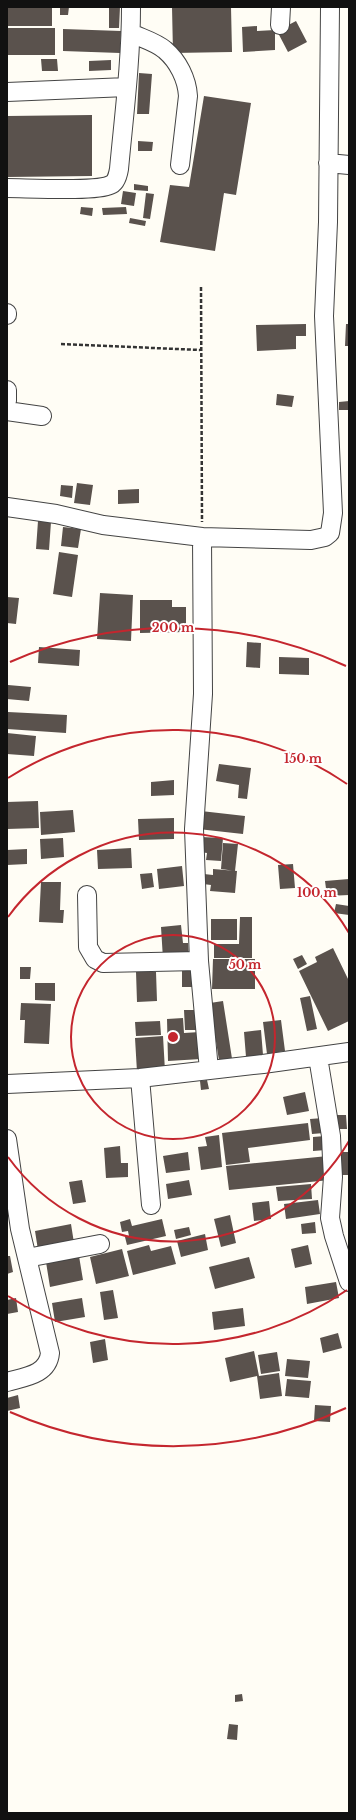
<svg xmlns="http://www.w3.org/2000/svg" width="356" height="1820" font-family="'Libre Baskerville',serif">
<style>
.building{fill:#5a524d}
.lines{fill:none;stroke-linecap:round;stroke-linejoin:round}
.minor-casing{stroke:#444;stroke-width:20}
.path{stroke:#333;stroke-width:2.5;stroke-dasharray:4 2;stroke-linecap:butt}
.minor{stroke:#fff;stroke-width:18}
.ring{fill:none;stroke:#c4262e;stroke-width:2}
.centre{fill:#c4262e;stroke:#fff;stroke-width:2}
.ring-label{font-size:12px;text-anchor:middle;font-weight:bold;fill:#c4262e;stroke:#fff;stroke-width:4;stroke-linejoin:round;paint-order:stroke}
</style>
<rect width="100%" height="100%" fill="#fffdf5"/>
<path class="building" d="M7 7H52V26H7Z
M60 7H69L68 15H60Z
M109 7H120L119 28H109Z
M172 7H231L232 52 173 53Z
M296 21 307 42 288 52 277 31Z
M257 26V31L275 30V50L243 52 242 27Z
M7 28H55V55H7Z
M63 29 121 31 120 53 63 51Z
M41 59H57L58 71H42Z
M111 60V70L89 71V61Z
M139 73 152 74 149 114H137Z
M204 96 251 103 236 195 224 193 215 251 160 242 170 185 189 187Z
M92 115V176L7 177V116Z
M138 141 153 142 152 151H138Z
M134 184 148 186V191L134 190Z
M123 191 136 193 134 206 121 204Z
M146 193 154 194 150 219 143 218Z
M81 207 93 208 92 216 80 214Z
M126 207 127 214 103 215 102 208Z
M130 218 146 221 145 226 129 223Z
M306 324V336H296V349L257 351 256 325Z
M346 324H349V346H345Z
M277 394 294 396 292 407 276 405Z
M349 401V410H339V402Z
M77 483 93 485 90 505 74 503Z
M61 485 73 486 72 498 60 496Z
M139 489V503L118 504V490Z
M38 521 51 522 49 550 36 549Z
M63 527 81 529 78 548 61 546Z
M59 552 78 555 72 597 53 594Z
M100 593 133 595 131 641 97 639Z
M7 597 19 598 16 624 7 623Z
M140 600H172V607H186V632L140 633Z
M247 642 261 643 260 668 246 667Z
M39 647 80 650 79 666 38 663Z
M279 657 309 658V675L279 674Z
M8 685 31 687 29 701 7 699Z
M8 712 67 715 66 733 7 729Z
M7 733 36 736 34 756 7 754Z
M219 764 251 768 247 799 238 798 239 785 216 781Z
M174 780V795L151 796V782Z
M38 801 39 828 7 829V802Z
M73 810 75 832 41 835 40 812Z
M201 811 245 816 243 834 198 829Z
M174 818V839L139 840 138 819Z
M201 837 223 838 221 861 206 860 207 853 200 852Z
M63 838 64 857 41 859 40 839Z
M223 843 238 844 235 871 221 869Z
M131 848 132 868 98 869 97 850Z
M27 849V864L7 865V850Z
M293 864 295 888 280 889 278 865Z
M182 866 184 886 159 889 157 869Z
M213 869 237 871 235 893 210 891 211 885 203 884 204 874 213 875Z
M152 873 154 887 142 889 140 874Z
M349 879V895L327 896 325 881Z
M41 882H61L60 910H64L63 923 39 922Z
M336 904 349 906V915L334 913Z
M240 917H252V958H214V944H239Z
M211 919H237V940H211Z
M181 925 183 943H188L189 957 163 959 161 927Z
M333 948 349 981V1021L328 1031 299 971 317 962 315 957Z
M302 955 307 964 298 969 293 959Z
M213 959H255V989H212Z
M20 967H31L30 979H20Z
M193 970 194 987H182V971Z
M136 972H156L157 1001 137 1002Z
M35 983H55V1001L35 1000Z
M310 996 317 1029 307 1031 300 998Z
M223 1001 233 1065 220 1067 210 1003Z
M21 1003 51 1004 49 1044 24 1043 25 1020H20Z
M184 1010H198V1030H185Z
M183 1018 184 1033 200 1032 201 1059 168 1061 167 1019Z
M281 1020 285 1051 267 1054 263 1022Z
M160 1021 161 1035 136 1036 135 1022Z
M261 1030 263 1055 246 1057 244 1032Z
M163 1036 165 1071 137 1072 135 1038Z
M207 1080 209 1089 201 1090 200 1081Z
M305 1092 309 1111 287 1115 283 1097Z
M337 1115H346L347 1129H337Z
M323 1118 324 1133 312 1134 310 1119Z
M308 1123 310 1140 248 1148 250 1162 226 1165 222 1133Z
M219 1135 222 1167 201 1170 198 1147 207 1146 205 1137Z
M325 1136 326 1150 313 1151V1137Z
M120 1146 121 1163H128V1177L106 1178 104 1148Z
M188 1152 190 1170 166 1173 163 1156Z
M338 1152H349V1175H339Z
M328 1156 330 1180 229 1190 226 1166Z
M82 1180 86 1202 73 1204 69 1182Z
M189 1180 192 1195 168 1199 166 1184Z
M311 1184 312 1199 278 1201 276 1187Z
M318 1200 320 1214 286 1219 284 1204Z
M269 1201 271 1219 254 1221 252 1203Z
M230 1215 236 1243 221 1247 214 1219Z
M130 1219 132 1226 162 1219 166 1236 127 1245 125 1237 129 1236 128 1231 122 1232 120 1222Z
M315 1222 316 1233 302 1234 301 1224Z
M71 1224 74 1243 38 1250 35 1231Z
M189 1227 191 1235 176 1239 174 1230Z
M205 1234 208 1250 181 1257 177 1241Z
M149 1245 151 1251 171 1246 176 1264 133 1275 127 1251Z
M308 1245 312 1264 295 1268 291 1249Z
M122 1249 129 1276 96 1284 90 1257Z
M7 1256H10L13 1272 7 1274Z
M79 1256 83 1280 50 1287 46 1262Z
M249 1257 255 1278 215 1289 209 1267Z
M336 1282 339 1298 307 1304 305 1287Z
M113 1290 118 1318 104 1320 100 1292Z
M16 1298 18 1312 7 1314V1300Z
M82 1298 85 1317 55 1322 52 1303Z
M243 1308 245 1326 214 1330 212 1312Z
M338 1333 342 1348 323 1353 320 1338Z
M105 1339 108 1360 93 1363 90 1342Z
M254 1351 259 1376 279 1373 282 1396 260 1399 257 1376 230 1382 225 1358Z
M277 1352 280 1371 261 1374 258 1355Z
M287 1359 310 1361 308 1378 285 1376Z
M287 1379 311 1381 309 1398 285 1396Z
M18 1395 20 1408 7 1411V1398Z
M315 1405 331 1406 330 1422 314 1421Z
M242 1694 243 1701 235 1702V1695Z
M229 1724 238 1725 237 1740 227 1739Z"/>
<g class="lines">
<defs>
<path id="minor" d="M280 25 281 7
M131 33C141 38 156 42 165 50 178 61 187 79 188 96L180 165
M7 92 127 87
M328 163 349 165
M7 188C27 188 96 192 110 185 116 183 118 175 119 169 124 115 131 61 131 7
M7 315V313
M7 390V401
M7 411 42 416
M7 507 56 514 103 525 202 537
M87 895 88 947 95 959 103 963 199 961
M318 1057 331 1136 332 1159 333 1177 330 1218 334 1236 349 1282
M209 1070 199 961 194 829 203 694 202 537 311 540 325 537 330 533 333 513 324 316 328 222 330 7
M140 1078 151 1205
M7 1084 140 1078 263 1064 349 1052
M7 1139 20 1229 50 1353C48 1375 24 1377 7 1382
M27 1258 100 1244"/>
</defs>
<use href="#minor" class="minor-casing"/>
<path class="path" d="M201 287 202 522
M61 344 200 350"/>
<use href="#minor" class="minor"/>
</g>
<g class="ring">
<circle cx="173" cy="1037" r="102"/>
<path d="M349 1141A204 204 0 0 1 8 1157M8 917A204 204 0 0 1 349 933"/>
<path d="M347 1290A307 307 0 0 1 8 1296M8 778A307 307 0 0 1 347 784"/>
<path d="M346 1408A409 409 0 0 1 10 1412M10 662A409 409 0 0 1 346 666"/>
</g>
<circle cx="173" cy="1037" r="6" class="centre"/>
<g class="ring-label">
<text x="173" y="632">200 m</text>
<text x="303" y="763">150 m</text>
<text x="317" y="897">100 m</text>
<text x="245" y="969">50 m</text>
</g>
<rect width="356" height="1820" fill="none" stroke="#111111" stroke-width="16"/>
</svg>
